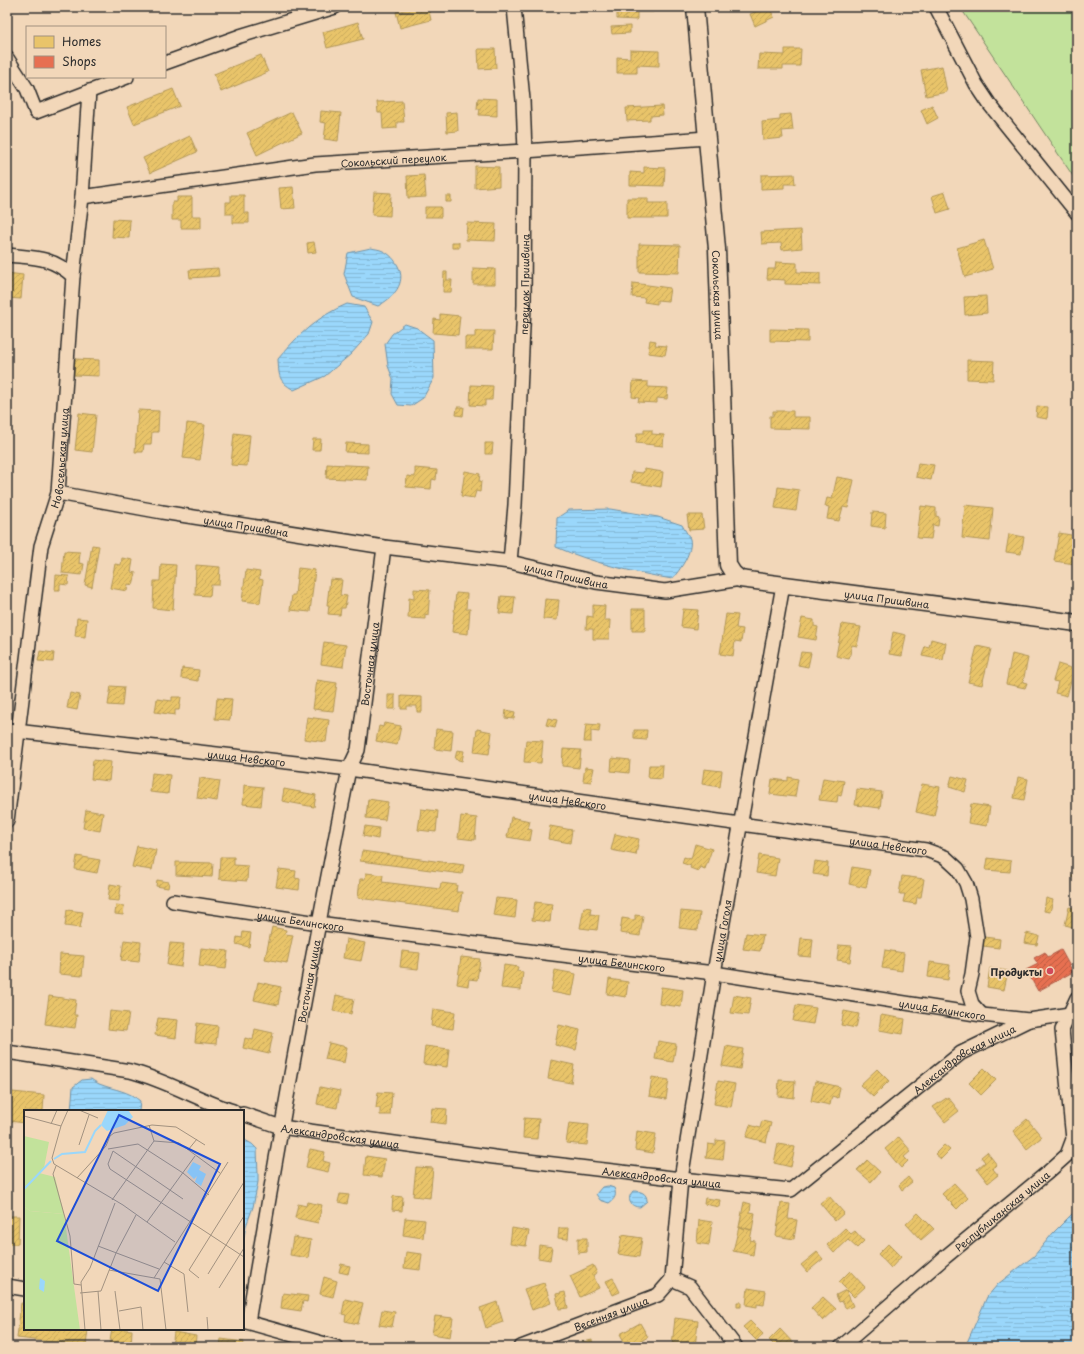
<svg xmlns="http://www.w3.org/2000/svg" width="1084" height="1354" font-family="'Playpen Sans',sans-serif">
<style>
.green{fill:#c2e29b;stroke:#768663}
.water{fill:url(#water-rules);stroke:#6e92a8}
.homes{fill:url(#homes-hatch);stroke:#b09657}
.shops{fill:url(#shops-hatch);stroke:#af5b46}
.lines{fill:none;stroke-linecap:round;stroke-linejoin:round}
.minor-casing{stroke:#2b2b2b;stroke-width:16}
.tertiary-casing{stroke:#2b2b2b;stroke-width:19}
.minor{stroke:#f2d7b9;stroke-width:13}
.tertiary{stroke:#f2d7b9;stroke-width:16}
.poi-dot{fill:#d1495b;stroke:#f2d7b9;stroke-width:1.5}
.labels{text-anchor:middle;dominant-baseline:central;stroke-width:4;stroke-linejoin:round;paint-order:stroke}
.street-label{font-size:10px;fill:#2b2b2b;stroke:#f2d7b9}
.poi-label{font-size:10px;font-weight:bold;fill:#2b2b2b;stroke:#f2d7b9;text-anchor:end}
.inset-river{fill:none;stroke:#9ad7fb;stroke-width:2}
.inset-road{fill:none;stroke:#a29280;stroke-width:1}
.view{fill:#1d4ed8;fill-opacity:0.15;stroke:#1d4ed8;stroke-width:2}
.inset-edge{fill:none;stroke:#2b2b2b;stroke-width:2}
</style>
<defs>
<pattern id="water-rules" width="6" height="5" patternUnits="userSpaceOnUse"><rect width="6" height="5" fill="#9ad7fb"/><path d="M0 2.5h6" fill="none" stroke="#85b9d7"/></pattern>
<pattern id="homes-hatch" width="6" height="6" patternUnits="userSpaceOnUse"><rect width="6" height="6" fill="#e9c46a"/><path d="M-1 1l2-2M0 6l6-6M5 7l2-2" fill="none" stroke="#c8a95c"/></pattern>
<pattern id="shops-hatch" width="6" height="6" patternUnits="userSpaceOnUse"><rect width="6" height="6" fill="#e76f51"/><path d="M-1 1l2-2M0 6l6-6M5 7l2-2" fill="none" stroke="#bb5b43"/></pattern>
</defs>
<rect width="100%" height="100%" fill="#f2d7b9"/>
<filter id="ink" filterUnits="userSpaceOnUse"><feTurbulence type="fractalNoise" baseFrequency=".025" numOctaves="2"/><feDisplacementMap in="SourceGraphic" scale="8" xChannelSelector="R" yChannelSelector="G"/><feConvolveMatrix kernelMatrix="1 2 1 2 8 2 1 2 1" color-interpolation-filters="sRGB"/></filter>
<g filter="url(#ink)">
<path class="green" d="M960 7H1077V182Z"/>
<path class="water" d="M371 248C375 249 379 249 383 251 390 254 395 260 398 266 407 283 393 298 378 306L353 297 344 274 348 253Z
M347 304 364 307 373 322 369 334 351 354 325 376 294 390C278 381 279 376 278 359 298 335 318 316 347 304Z
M405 324 417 328 433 340 434 378 423 398 411 406 398 405 392 394 393 379 388 366 385 344 392 334Z
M610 509 658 517 682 525C684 529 688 534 690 539 693 552 680 570 672 579 632 572 593 563 556 547L557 518 569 510Z
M91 1079C94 1081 98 1084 102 1085 115 1090 129 1091 140 1101L139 1111H71L73 1087 82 1080Z
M243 1139 252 1144 257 1149 258 1175V1182L253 1207 246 1226 243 1242Z
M608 1186 614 1188C617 1195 615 1199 609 1203L600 1200 596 1194 602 1187Z
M633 1191C641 1191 647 1193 647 1201L640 1207C630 1207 626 1199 633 1191Z
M1077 1209V1347H965L987 1297 998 1284 1034 1256 1053 1233Z"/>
<path class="homes" d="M244 7H261L245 12Z
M418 7H428L431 20 400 28 396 12Z
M471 7H483V9L471 8Z
M617 7H653V12H637V20L617 19Z
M759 7H769L774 17 755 26 750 14 760 10Z
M358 22 363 39 327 48 323 32Z
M630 26V33L612 34 611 27Z
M478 49H495L496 68 479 69Z
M785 49H801L800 66H783V69H758L759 54 785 55Z
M630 50 659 51V66L637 65V73H617V57L630 58Z
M261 55 268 72 221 92 214 74Z
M942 66 947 92 926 96 921 70Z
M173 89 180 106 134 124 127 107Z
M478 98 497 99V116L479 115 480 109H477Z
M402 101 404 122H397V128L383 129 382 113H378L377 102Z
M932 105 938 118 927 124 921 110Z
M662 106 663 115 650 116V120L627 121 626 108Z
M321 111 341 113 338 141 324 139 326 123 320 122Z
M292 112 302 133 257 155 247 133Z
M457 112 458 131 447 132 446 113Z
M791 114 793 130 782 131 783 138 763 140 762 122 780 120V115Z
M190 136 197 152 150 173 143 158Z
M475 166 499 167V186L475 188Z
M644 167 665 168 664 186 630 185V172L644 173Z
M794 174 795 184H784V188L761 189V175Z
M424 175 426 197 408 198 407 176Z
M293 187 295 208 281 209 279 188Z
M374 192 391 193 390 216 372 215Z
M945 192 950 209 937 213 932 196Z
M231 195H244V213H249V223H233V214H226V202H231Z
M446 196H451V202H446Z
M177 197H192V216H201V228H181V220H172V202H177Z
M627 198H648V203H667V218H627Z
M425 207H441V217H425Z
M113 219 130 220 129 238 112 237Z
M467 223 496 224 495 241 466 240Z
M801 230 802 248 782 250 781 243 762 244 761 232Z
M984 240 993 269 965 277 957 248Z
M314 242 316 252 308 253 307 243Z
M452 242H459V248H452Z
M639 244 680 245 679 273 639 272Z
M776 262 797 263V272L820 273V285L785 284V280L767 279 768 269H775Z
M218 268 219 276 190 278 189 270Z
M473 268 495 269V284H473Z
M444 272H447V280H452L451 292H443Z
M7 273 23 275 21 299 7 298Z
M633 283 670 288 668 301 657 300V304L644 302 645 298 632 297Z
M986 296 987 313 965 315 964 297Z
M440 314 460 316 458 335 433 333 434 319 440 320Z
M770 329 808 330V342L770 341Z
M475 331H494L493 349H465V337H475Z
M650 340 656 341 655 345 667 346 665 355 648 353Z
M75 359 99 360V376L74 375Z
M967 360 994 361 993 380 967 379Z
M633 381 648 382V387L668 388 667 399 657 398V403L638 402 639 398 632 397Z
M471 385 493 386 492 400H485V406L470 405Z
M1037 406 1048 407 1047 419 1036 417Z
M457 407H464L463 416 456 415Z
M138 410 159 411 158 432H152L151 444H144L143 452H135Z
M773 411H793V417H810V429L770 428V416H773Z
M79 413 96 415 92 452 75 450Z
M187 423 205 425 200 460 183 458Z
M644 430H652V434L664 435 663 446 636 443 637 433H644Z
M234 433 250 435 247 466 231 465Z
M313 439H321L320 450H312Z
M346 443 368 444V453L345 452Z
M485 443H493L492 454H485Z
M918 463 934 465 931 480 916 477Z
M327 464 368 466 367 480 326 478Z
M415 468 437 470 436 480 432 479 431 489 406 487 407 476 415 477Z
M644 469 663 472 661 487 631 482 632 472 643 473Z
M465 471 480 474 479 481H481L480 492 476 491 474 498 461 496Z
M837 477 854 480 848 508 843 507 839 521 827 519 829 507 825 506 827 498 832 499Z
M778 487 799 490 796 511 775 508Z
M965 505 993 508 990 541 962 538Z
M921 506 936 508V516L939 517 938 526 933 525 931 539 917 538Z
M872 512 886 513 885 528 871 526Z
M687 515H702L704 529 689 530Z
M1059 533 1077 536V549L1075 564 1054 561Z
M1009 534 1024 537 1021 554 1006 552Z
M92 545 99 546 92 587 85 585Z
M64 551 80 552 79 563 84 564 82 575 62 573Z
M122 558 133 560 131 572 136 573 133 585 128 584 127 591 110 588 115 564 121 565Z
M161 564 176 565 173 610 153 608 154 581H160Z
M196 565 220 567 219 585H211L210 596 195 595Z
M298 568 315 570 310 612 290 610 292 595H295Z
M246 570 260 572 259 579 263 580 260 603 242 601Z
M56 575 69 576 68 585 60 584V590H55Z
M330 579 342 580 340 595 347 596 345 608H341L340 615 328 614 329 605H327Z
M414 589 430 590 428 615 425 614V619L408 618 409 598 414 599Z
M456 593 467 594 466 609H470L468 634 452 632Z
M501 596 515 597 513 614 499 613Z
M545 599 559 600 557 620 543 619Z
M593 605 605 606 604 620H610L609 639H593V629H586L587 616 593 617Z
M632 609H645V631H632Z
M683 609 698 610 696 629 681 627Z
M726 614 738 615 736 628 743 629 741 642 735 641 733 656 720 654Z
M77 618 87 619 85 637 75 636Z
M802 618 814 620V626L818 627 816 640 798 637Z
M842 624 861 627 857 646 852 645 849 659 836 656Z
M893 632 906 635 902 656 889 654Z
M931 639 946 643 943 660 922 656 925 646 929 647Z
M324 642 346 645 343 667 321 664Z
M977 646 991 649 982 685 968 682Z
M40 651 54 653 53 662 38 661Z
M801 652 811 653 808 667 798 665Z
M1012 654 1028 658 1023 682 1027 683 1025 688 1006 684Z
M1058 664 1074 669 1067 696 1055 693 1058 682 1053 681Z
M182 668 199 670 198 681 181 678Z
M317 680 337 683 333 711 313 709Z
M111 686 124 687 122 706 108 705Z
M70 693 80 695 77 710 67 708Z
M388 695H395V709H388Z
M401 696 422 697V712H417V706H407V709H401Z
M172 697H181L179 710H175V715L155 712 157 699 172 701Z
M217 698 232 699 230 720 215 719Z
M506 710 515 712 514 719 505 718Z
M307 717 329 720 326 742 304 739Z
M548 718 557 720 555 727 546 725Z
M384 723 401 726 397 745 376 741 379 726 383 727Z
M586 724 600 725 599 732 591 731V742H584Z
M436 729 453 731 451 751 434 749Z
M477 729 492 732 489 754 474 752Z
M634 730H647L646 740 634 739Z
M526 740 543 741 541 763 524 762Z
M563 749 581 750 579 768 562 766Z
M457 750 464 751 462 761 455 759Z
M612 758 630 760 629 773 611 771Z
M93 760 111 762 109 781 91 779Z
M649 765H663L662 779 648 778Z
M585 767 594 768 591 782 583 781Z
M704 769 722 771 720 787 702 784Z
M152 773 170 775 168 794 150 792Z
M952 776 968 780 965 792 949 787Z
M788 777 798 779 795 797 770 794 772 779 788 781Z
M1018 777 1028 779 1024 800 1014 798Z
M200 778 220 781 217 801 197 798Z
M823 778 844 781 841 796 838 795 837 802 819 800Z
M922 784 940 787 934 816 916 812Z
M244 785 263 787 261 806 243 804Z
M284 789 316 795 314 807 282 801Z
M857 789 882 792 880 808 855 805Z
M368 799 388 802 385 820 366 818Z
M971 804 990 807 987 826 968 823Z
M421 809 438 811 436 832 418 830Z
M86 810 103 813 100 831 83 828Z
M461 816 477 818 475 840 458 838Z
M511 817 530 821 528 829 532 830 530 841 507 837Z
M365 826 379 828 378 839 363 836Z
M550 826 572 830 570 843 548 839Z
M615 834 639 839 636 855 611 850Z
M695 844 712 849 705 869 700 867 698 871 690 868 691 866 682 863 684 857 691 859Z
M137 846 156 850 152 870 132 867Z
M362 851 464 865 462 874 360 861Z
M759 855 778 858 775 876 756 873Z
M77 856 100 860 97 873 75 869Z
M220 857H234V865L248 866 247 881 219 879Z
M988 858 1011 861 1010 872 986 870Z
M815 861 828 863 827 876 813 874Z
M176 862 213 863 212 877 176 875Z
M1077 862V878L1072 877Z
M852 867 870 870 866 888 849 884Z
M279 869 296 871 295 878 300 879 299 890 276 887Z
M366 873 383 875 382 882 440 889 441 883 457 885 456 892H462L459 911 358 898 360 879H365Z
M902 876 924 879 921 897H917L916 904 903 902 905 894H899Z
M157 880 169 882 168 888 156 886Z
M110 884 121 886 119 901 108 900Z
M496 898 517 900 515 918 493 915Z
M1046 898 1053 900 1050 912 1044 911Z
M535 902 552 904 550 922 532 920Z
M116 905 124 906 123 915 115 914Z
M584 907 591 908 590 914 599 915 597 930 580 928Z
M1069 907 1077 909V928L1065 925Z
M67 910 83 912 80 928 65 926Z
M681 911 700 913 698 930 679 928Z
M635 915 643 916 640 936 620 933 622 918 635 920Z
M272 927 286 930 285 934 293 935 287 963 265 959Z
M243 932 251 933 249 947 236 944 237 937 242 938Z
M746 933 763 935 760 951 743 949Z
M1026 933 1039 936 1037 945 1024 943Z
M984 937 1000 939 999 948 983 946Z
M801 938 813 939 811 957 799 956Z
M346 939 365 943 361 961 343 958Z
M124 940 141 942 139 962 121 960Z
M170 943 184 944 181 967 167 965Z
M839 945 852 946 850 962 837 960Z
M201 948 228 951 226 969 199 966Z
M885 950 904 953 902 971 882 968Z
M402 951 420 953 418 969 400 967Z
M60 954 84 956 82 976 59 974Z
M461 957 480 959 477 980 469 979 468 986 457 984Z
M930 962 950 965 948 980 928 977Z
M504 965 518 967 517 971 523 972 521 990 501 988Z
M990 968 1008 971 1004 990 987 987Z
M555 970 576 974 572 996 551 992Z
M609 979 628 982 626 997 607 994Z
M258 982 281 987 278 1005 254 1000Z
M661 987 683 990 681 1007 659 1004Z
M336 995 354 999 351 1014 333 1011Z
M734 995 751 998 748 1015 731 1013Z
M49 996 76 1000 74 1015H77L75 1028 45 1024Z
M796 1005 816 1008 813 1024 793 1021Z
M433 1009 455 1012 453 1029 431 1026Z
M110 1011 129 1013 126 1031 108 1029Z
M844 1011 859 1014 856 1028 841 1025Z
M881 1015 905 1019 903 1034 879 1030Z
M158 1018 178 1020 176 1038 155 1035Z
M197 1023 218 1026 216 1044 195 1042Z
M559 1025 580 1030 576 1050 555 1045Z
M255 1029 273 1033 269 1054 243 1048 245 1038 253 1040Z
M658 1041 676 1044 673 1062 655 1059Z
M329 1043 347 1047 344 1063 325 1059Z
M425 1046 449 1049 447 1067 423 1064Z
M726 1046 743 1049 740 1069 722 1066Z
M551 1060 574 1065 571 1083 548 1079Z
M984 1068 996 1080 981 1095 969 1083Z
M877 1069 889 1081 873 1097 860 1085Z
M652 1077 669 1080 666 1099 649 1096Z
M779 1080 795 1081 794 1098 778 1096Z
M718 1081 735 1084 731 1107 714 1104Z
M815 1081 840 1087 838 1098 832 1096 830 1105 811 1101Z
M320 1087 340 1091 337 1108 317 1104Z
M12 1092 44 1095 43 1111H25V1123L9 1121Z
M378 1092 392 1093 390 1115H380V1108H376Z
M948 1097 959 1111 945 1122 933 1107Z
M432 1108 447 1109 446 1124 430 1122Z
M524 1118 539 1119 537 1139 523 1138Z
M1027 1119 1042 1137 1027 1149 1013 1131Z
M762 1121 771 1123 766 1142 746 1137 750 1125 760 1128Z
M569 1123 589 1125 587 1145 566 1143Z
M637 1131 656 1134 653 1153 635 1150Z
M899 1137 911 1151 904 1157 908 1161 901 1168 885 1149Z
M716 1140 725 1141 723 1160 706 1158 708 1144 716 1145Z
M778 1144 795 1147 791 1167 774 1163Z
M944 1145 950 1150 941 1159 935 1154Z
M310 1149 325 1152 323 1161 330 1163 328 1172 306 1167Z
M987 1152 997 1165 993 1169 998 1175 988 1183 977 1169 985 1162 981 1157Z
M366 1156 385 1159 382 1177 364 1175Z
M867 1160 880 1172 871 1182 857 1170Z
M416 1167 433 1168 430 1198 413 1196Z
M908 1177 912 1182 902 1190 899 1185Z
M954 1183 968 1198 957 1209 942 1194Z
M340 1194 349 1195 347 1204 338 1202Z
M393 1196 403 1197 402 1211 392 1210Z
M829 1196 844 1213 835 1221 820 1203Z
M705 1198 720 1200 719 1207 704 1204Z
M307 1202 322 1205 318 1223 295 1218 298 1204 306 1206Z
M744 1202 751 1204 750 1212 755 1213 752 1230 739 1227Z
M781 1203 790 1204 788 1219 797 1220 794 1239 776 1236Z
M918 1213 934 1229 921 1240 906 1224Z
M7 1216H19L18 1244H7Z
M405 1218 425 1220 423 1238 403 1235Z
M699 1220 712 1222 709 1245 697 1243Z
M739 1227 752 1230 750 1240 755 1241 753 1255 733 1251Z
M512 1228 529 1231 526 1246 510 1244Z
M559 1228H569L568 1239 558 1238Z
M845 1228 851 1234 855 1231 864 1241 857 1248 848 1240 834 1253 827 1245Z
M622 1235 642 1238 639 1257 618 1254Z
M293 1237 311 1240 308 1258 290 1255Z
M578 1238H587V1252L578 1253Z
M888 1244 901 1257 891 1268 878 1254Z
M539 1245 552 1247 550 1260 538 1258Z
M406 1252 422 1254 420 1270 404 1268Z
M817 1252 823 1259 807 1272 801 1265Z
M341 1264 350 1266 348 1274 339 1272Z
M593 1265 597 1273 593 1275 599 1288 580 1297 570 1276Z
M850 1271 865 1287 854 1297 839 1282Z
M324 1277 337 1281 333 1297 320 1294Z
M613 1278 620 1292 613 1295 606 1281Z
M544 1283 551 1303 532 1310 524 1289Z
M748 1288 766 1291 764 1305 757 1304V1307L746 1305Z
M846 1290 853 1306 846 1309 842 1301 839 1302 836 1295Z
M565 1292 568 1308 559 1309 556 1294Z
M283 1293 308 1296 307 1302 303 1301 301 1311 281 1308Z
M823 1297 836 1309 823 1321 811 1308Z
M345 1299 363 1303 358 1324 345 1321 346 1315 342 1314Z
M497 1302 503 1322 486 1328 480 1308Z
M737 1302H741V1307H737Z
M21 1303H25V1329H88L86 1346 17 1338Z
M382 1310 395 1312 392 1327 379 1325Z
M435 1316 453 1318 450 1337 432 1334Z
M675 1318 698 1321 695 1347 672 1346Z
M750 1321 763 1334 757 1341 743 1327Z
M640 1323 648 1337 631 1347H627L620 1334Z
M112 1329 132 1330 131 1347H109Z
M780 1329 795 1345 793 1347H776L769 1340Z
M174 1332 196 1336 195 1347H172Z
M221 1339 244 1342 243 1347H220Z
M592 1340 593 1347H575L574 1344Z"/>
<path class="shops" d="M1061 950 1073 972 1038 991 1026 970 1038 964 1034 958 1045 952 1048 957Z"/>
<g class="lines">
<defs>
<g id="minor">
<path d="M936 7 976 84 990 105 1077 213"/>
<path d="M7 58 27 89 36 112 127 77"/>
<path d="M165 63 240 36 335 7"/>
<path id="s1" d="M82 197 315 164 525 151 707 138"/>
<path d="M7 255C35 258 50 256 73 276"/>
<path id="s2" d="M58 493 162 512 384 547 510 562 596 582 665 591 740 579"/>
<path id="s3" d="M510 562 515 505 524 305 525 151 523 100 514 7"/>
<path id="s4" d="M7 730 349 769 926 850 945 857 958 869 966 883 971 899 977 937 972 974 968 991 972 1004 982 1015"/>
<path id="s5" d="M7 821 41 546 58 493 73 276 82 197 89 91"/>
<path id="s6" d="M173 901 318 923 537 952 714 973 982 1015 1029 1020 1070 1014"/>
<path d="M7 1052 130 1071C166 1080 198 1100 233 1111"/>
<path id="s7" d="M243 1114 281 1127 494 1157 681 1179 791 1190 961 1053 1029 1020"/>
<path id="s8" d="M672 1279 681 1179 714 973 783 585"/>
<path d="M672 1279 690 1287 736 1347"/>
<path d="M7 1286 25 1289"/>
<path d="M243 1321 336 1347"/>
<path id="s9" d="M248 1322C279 1137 312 953 349 769L358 750 384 547"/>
<path id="s10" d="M521 1347 658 1295 672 1279"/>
<path id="s11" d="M841 1347 944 1258 1047 1173 1067 1155 1073 1139 1062 1030 1077 998"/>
</g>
<g id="tertiary">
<path id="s12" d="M695 7 717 249 728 565 733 573 740 579 1077 623"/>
</g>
</defs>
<use href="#minor" class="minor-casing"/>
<use href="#tertiary" class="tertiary-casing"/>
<use href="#minor" class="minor"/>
<use href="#tertiary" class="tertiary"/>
</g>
</g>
<circle class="poi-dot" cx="1050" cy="971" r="4"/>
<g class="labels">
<g class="street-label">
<text stroke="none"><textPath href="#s1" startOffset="314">Сокольский переулок</textPath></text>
<text stroke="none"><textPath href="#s3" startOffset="278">переулок Пришвина</textPath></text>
<text stroke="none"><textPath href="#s12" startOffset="289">Сокольская улица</textPath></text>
<text stroke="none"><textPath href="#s5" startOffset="368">Новосельская улица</textPath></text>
<text stroke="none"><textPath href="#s2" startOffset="191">улица Пришвина</textPath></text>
<text stroke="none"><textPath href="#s2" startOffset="515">улица Пришвина</textPath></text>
<text stroke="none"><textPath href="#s12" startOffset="726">улица Пришвина</textPath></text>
<text stroke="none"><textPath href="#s9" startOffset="670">Восточная улица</textPath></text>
<text stroke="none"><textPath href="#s4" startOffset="241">улица Невского</textPath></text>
<text stroke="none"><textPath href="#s4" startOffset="565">улица Невского</textPath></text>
<text stroke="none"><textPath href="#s4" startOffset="889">улица Невского</textPath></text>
<text stroke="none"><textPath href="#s6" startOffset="129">улица Белинского</textPath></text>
<text stroke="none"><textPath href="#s8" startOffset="352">улица Гоголя</textPath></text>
<text stroke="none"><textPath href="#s6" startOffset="453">улица Белинского</textPath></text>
<text stroke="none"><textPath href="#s9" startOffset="346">Восточная улица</textPath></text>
<text stroke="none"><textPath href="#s6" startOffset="777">улица Белинского</textPath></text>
<text stroke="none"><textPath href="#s7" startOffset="772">Александровская улица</textPath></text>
<text stroke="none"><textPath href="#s7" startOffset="100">Александровская улица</textPath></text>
<text stroke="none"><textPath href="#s7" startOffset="424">Александровская улица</textPath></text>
<text stroke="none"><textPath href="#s11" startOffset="211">Республиканская улица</textPath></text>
<text stroke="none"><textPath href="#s10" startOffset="96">Весенняя улица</textPath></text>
</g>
<g class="poi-label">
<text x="1042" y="971">Продукты</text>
</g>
</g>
<g transform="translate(24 1110)">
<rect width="220" height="220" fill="#f2d7b9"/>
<path d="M15 63 31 67 40 104 6 101 0 96V78Z" fill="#c2e29b"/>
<path d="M0 26 25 32 20 58 0 78ZM0 96 6 101 40 104 56 220H0Z" fill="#c2e29b"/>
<path d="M84 0H104L109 7 101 15 83 21 77 15ZM169 52 177 56 175 60 182 64 177 76 171 72 173 66 170 69 163 62ZM16 168 21 171 20 182 15 179Z" fill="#9ad7fb"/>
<path class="inset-river" d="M30 49 38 44 61 42 71 21 77 15M0 79 27 51"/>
<path class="inset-road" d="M44 0 37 16 28 48 30 54 99 95 151 132M55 0 74 8M0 6 37 16M27 14 33 0M125 15 130 31M130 31 155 33 196 63M55 35 65 5M84 39 114 34 159 63 185 85M164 40 173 29M89 41 84 54 86 59 220 147M89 41 159 89M32 56 29 64 46 126 50 174 57 175M53 68 82 36 86 26 90 23 128 15 152 17 181 35M88 90 130 31M123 112 171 46M74 136 135 159M140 152 160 164 164 202M85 160 136 169 142 220M184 164 220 106M130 168 204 52M175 168 165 160 220 72M195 178 220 138M74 181 77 220M91 181 96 220M56 183 77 181 92 143 112 105M95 201 117 197 119 220M183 207 184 220M61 220 57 172 66 158 91 93"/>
<path class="view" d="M95 5 196 54 134 181 33 131Z"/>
<rect width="220" height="220" class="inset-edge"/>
</g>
<rect width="1084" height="1354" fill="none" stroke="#f2d7b9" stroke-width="24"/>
<rect x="12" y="12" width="1060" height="1330" fill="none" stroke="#2b2b2b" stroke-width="1.5" filter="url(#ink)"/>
<rect x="26" y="26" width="140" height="52" fill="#f2d7b9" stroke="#a29280"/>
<rect x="34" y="36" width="20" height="12" fill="#e9c46a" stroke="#a29280"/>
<text x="62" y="46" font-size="12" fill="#2b2b2b">Homes</text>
<rect x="34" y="56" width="20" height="12" fill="#e76f51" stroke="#a29280"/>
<text x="62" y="66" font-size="12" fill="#2b2b2b">Shops</text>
</svg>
